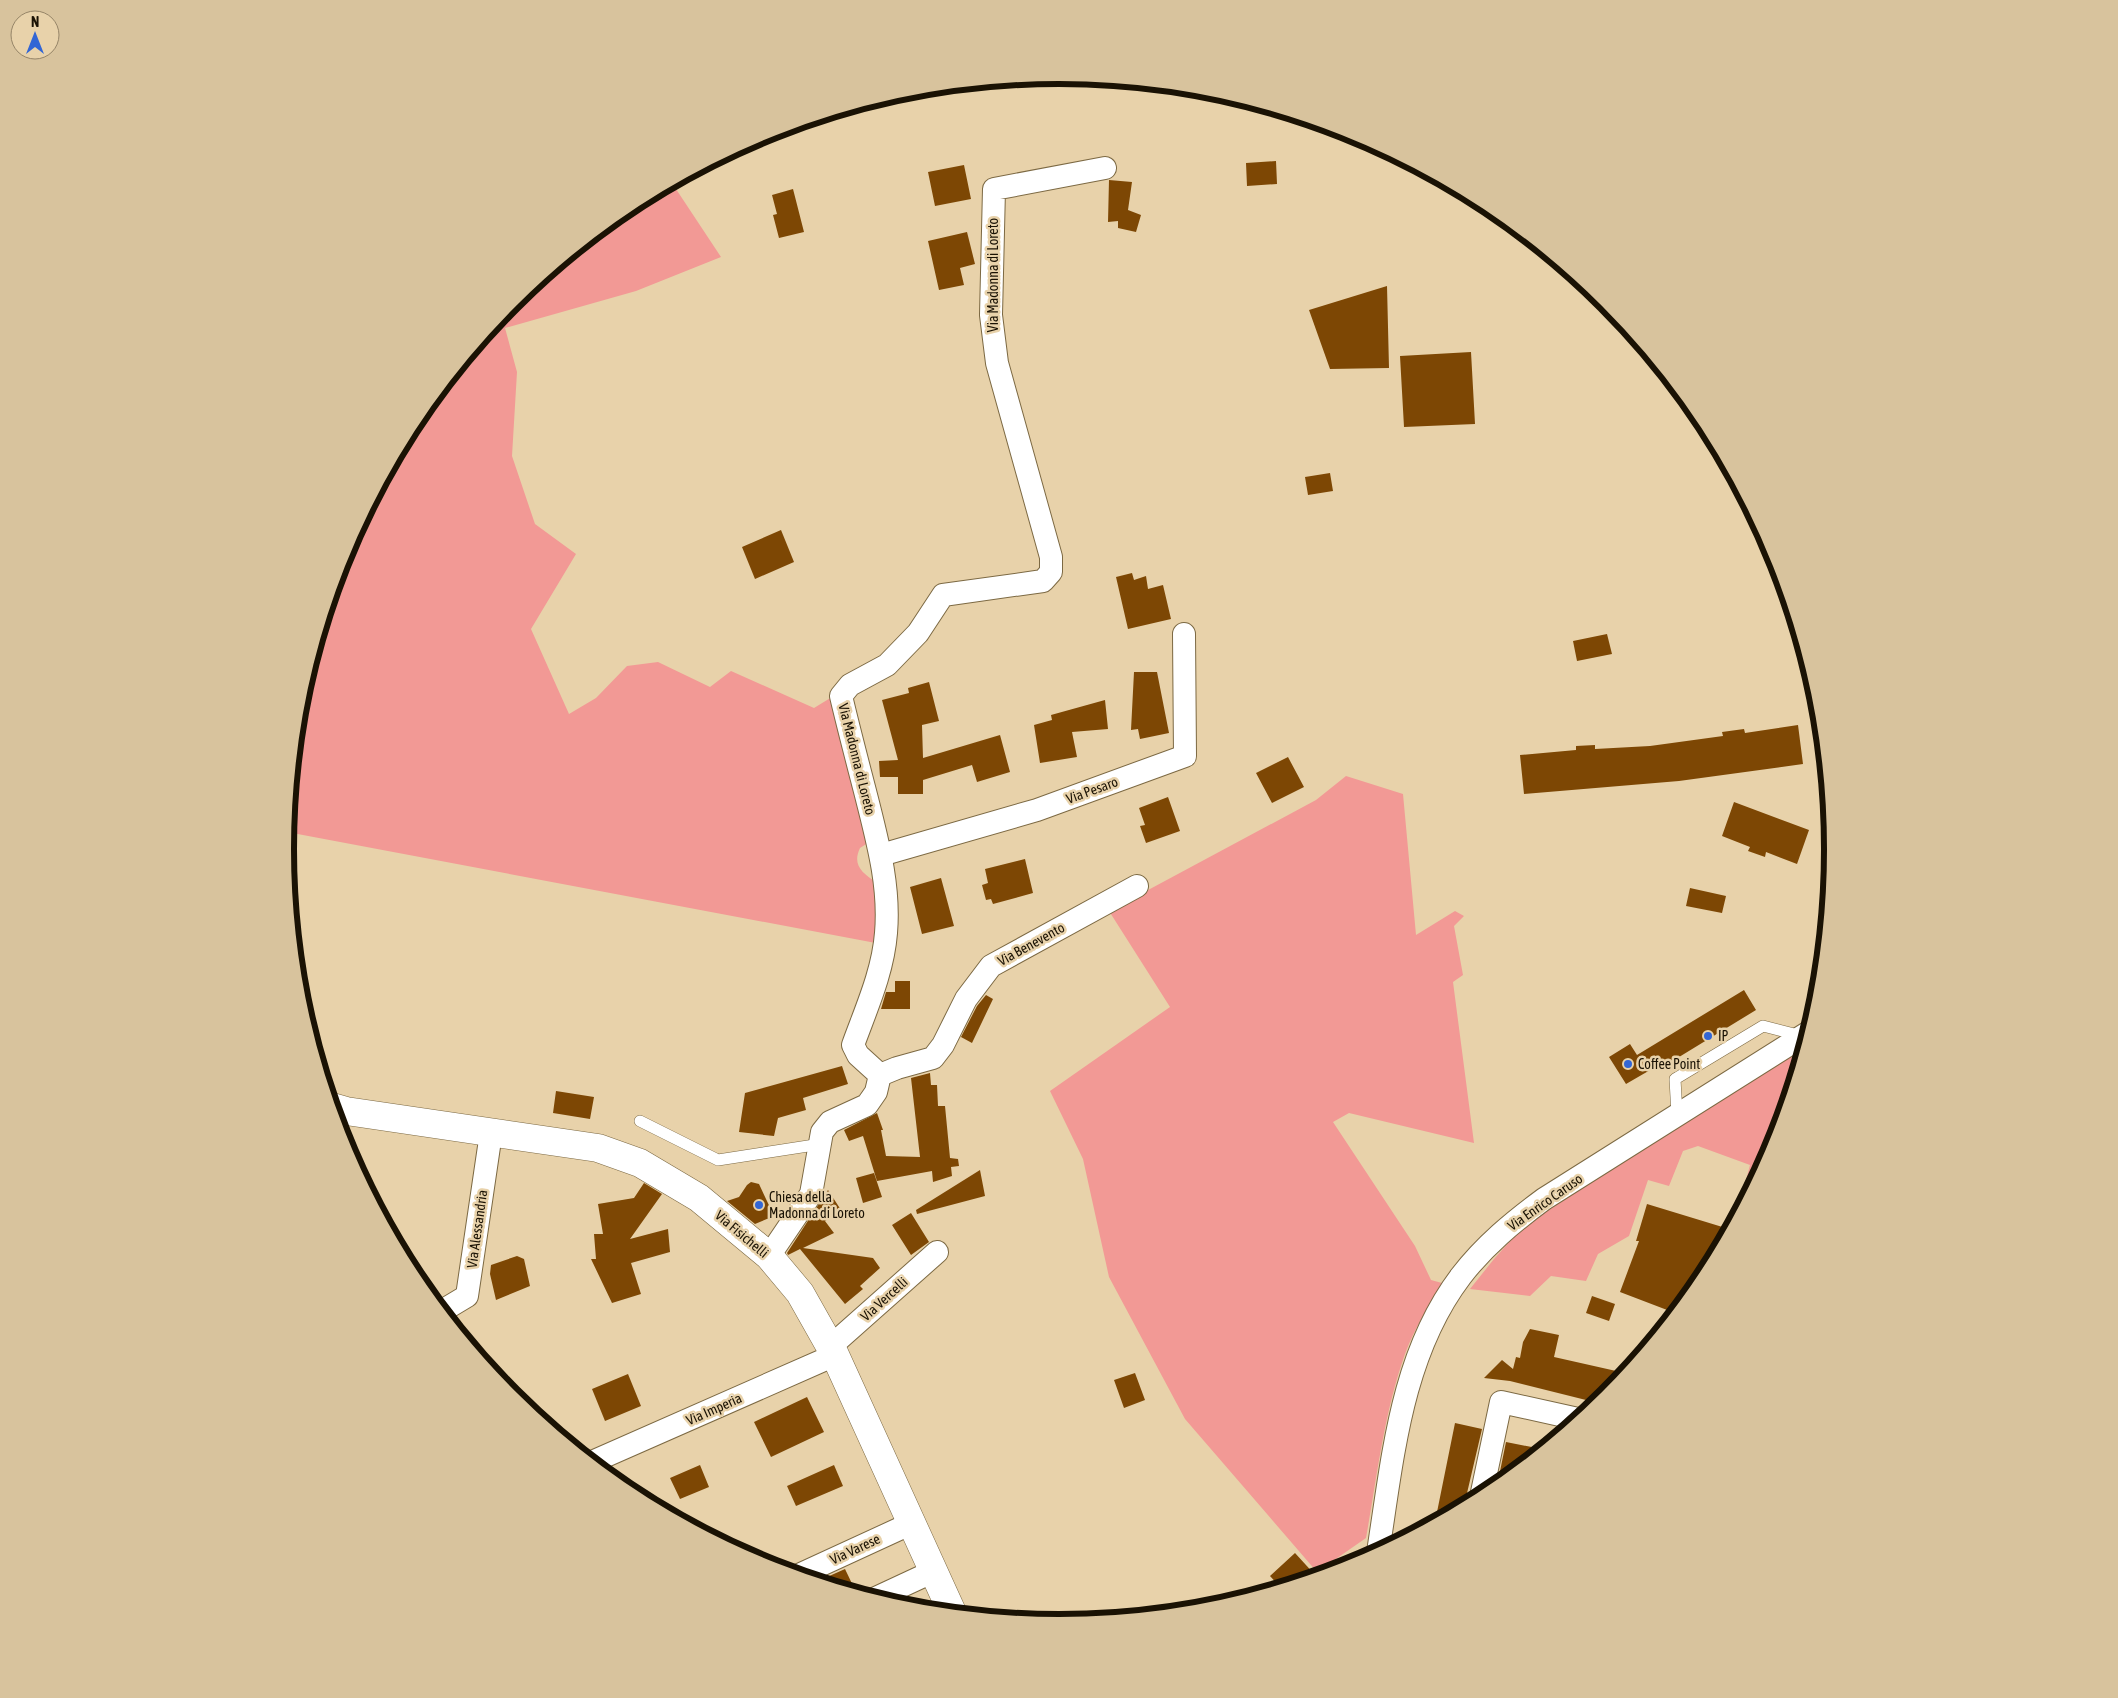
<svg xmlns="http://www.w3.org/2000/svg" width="2118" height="1698" font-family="'Asap Condensed',sans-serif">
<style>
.green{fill:#f29995}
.building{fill:#7d4704}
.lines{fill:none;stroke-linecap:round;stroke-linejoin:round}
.service-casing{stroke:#7c6943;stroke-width:12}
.minor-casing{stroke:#7c6943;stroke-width:24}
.secondary-casing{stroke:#7c6943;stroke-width:29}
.service{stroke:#fff;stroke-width:11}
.minor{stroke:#fff;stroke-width:22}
.secondary{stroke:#fff;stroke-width:28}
.poi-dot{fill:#3266d5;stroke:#e8d2aa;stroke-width:2}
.labels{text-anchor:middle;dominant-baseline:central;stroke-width:5;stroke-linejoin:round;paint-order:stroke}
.street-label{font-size:14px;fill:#1a1204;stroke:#e8d2aa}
.poi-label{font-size:14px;fill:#1a1204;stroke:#e8d2aa;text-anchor:start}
.rim{fill:none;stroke:#1a1204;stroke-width:6}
</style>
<rect width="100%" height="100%" fill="#e8d2aa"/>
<path class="green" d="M672 183 721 257 636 291 505 328 517 372 512 456 535 524 576 554 531 629 569 714 596 698 627 666 658 662 710 687 731 671 814 708 832 697 871 841 860 848C852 865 862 873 876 882L881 944 287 832 300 698 344 553 416 419 512 302 629 205Z
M1346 776 1403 794 1416 935 1455 911 1464 916 1454 926 1463 975 1453 982 1474 1143 1349 1113 1333 1122 1415 1246 1431 1280 1442 1283C1429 1306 1414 1329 1405 1354 1384 1413 1377 1477 1366 1538L1317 1572 1185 1419 1109 1277 1083 1159 1050 1091 1170 1007 1109 911 1316 800Z
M1803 1049 1774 1145 1745 1200 1741 1199 1750 1165 1698 1146 1683 1151 1669 1186 1648 1180 1629 1236 1598 1254 1586 1281 1551 1276 1530 1296 1470 1289 1494 1259 1520 1230 1562 1200Z"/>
<path class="building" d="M1276 161 1277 184 1247 186 1246 163Z
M964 165 971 199 935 206 928 172Z
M1109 180 1132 182 1128 210 1141 215 1136 232 1118 228V221L1108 222Z
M793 189 804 232 779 238 773 215 777 214 772 195Z
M967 232 975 264 960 268 964 285 939 290 928 241Z
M1387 286 1389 368 1330 369 1309 310Z
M1471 352 1475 424 1404 427 1400 356Z
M1330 473 1333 491 1308 495 1305 477Z
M781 530 794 562 755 579 742 547Z
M1132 573 1134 580 1146 576 1148 589 1163 585 1171 619 1128 629 1116 577Z
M1607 634 1612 654 1577 661 1573 641Z
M1134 672H1157L1169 733 1140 739 1138 729 1131 730Z
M929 682 939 721 922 725 923 758 1000 735 1010 772 977 782 972 765 923 780V794H898V777H880L879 761 898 760 882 700 909 693 908 688Z
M1105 700 1108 729 1072 732 1077 757 1040 763 1034 725 1052 720 1051 715Z
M1798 725 1803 764 1679 781 1524 794 1520 755 1576 750V746L1595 745V749L1650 746 1723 736 1722 732 1744 729 1745 733Z
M1288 757 1304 787 1272 803 1256 773Z
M1168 797 1180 831 1146 843 1140 826 1145 825 1139 808Z
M1734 802 1809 830 1797 864 1766 852 1765 857 1748 851 1750 847 1722 836Z
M1025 859 1033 893 993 904 991 899 986 900 982 885 988 883 985 869Z
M941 878 954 926 922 934 910 887Z
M1690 888 1726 896 1722 913 1686 906Z
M895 981H910V1009H881L886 992H895Z
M1744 990 1756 1010 1666 1065 1664 1062 1626 1084 1609 1057 1630 1044 1637 1055Z
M986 995 993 999 972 1043 961 1037 977 1006Z
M842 1066 848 1084 803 1098 806 1110 778 1118 774 1136 739 1132 745 1093Z
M930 1073 931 1085H937L938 1106H945L950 1158 958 1159 959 1166 951 1167 952 1176 933 1182 932 1171 877 1181 863 1136 849 1141 844 1130 877 1113 883 1130H881L886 1156 920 1157 911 1078Z
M556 1091 594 1097 590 1119 553 1113Z
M980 1170 985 1196 917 1214 916 1210Z
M874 1173 882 1197 863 1203 856 1178Z
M751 1182 759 1184 774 1216 755 1224 727 1201 739 1197 747 1185Z
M644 1183 662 1194 630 1239 668 1229 670 1252 631 1263 641 1294 612 1303 591 1259H596L594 1234H603L598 1204 634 1198Z
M828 1190 841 1210 825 1221 834 1233 803 1248 873 1258 880 1268 860 1286 863 1289 845 1304 800 1249 788 1255 787 1253Z
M1647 1204 1729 1229 1702 1279 1675 1313 1620 1292 1639 1241H1636Z
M911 1213 929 1242 911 1255 892 1225Z
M517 1256 524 1259 530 1286 496 1300 490 1274 491 1265Z
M1592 1296 1615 1304 1609 1321 1586 1313Z
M1530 1329 1559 1335 1554 1357 1625 1373 1606 1396 1598 1403 1510 1381 1484 1378 1502 1360 1513 1369 1516 1357 1520 1358 1523 1342Z
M1135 1373 1145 1400 1124 1408 1114 1380Z
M628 1374 641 1406 605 1421 592 1389Z
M807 1397 824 1432 771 1457 754 1422Z
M1455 1423 1482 1429 1464 1506 1435 1522Z
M1506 1442 1542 1449 1497 1486Z
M700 1465 709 1487 680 1499 670 1478Z
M834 1465 843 1486 796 1506 787 1486Z
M1295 1553 1316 1576 1280 1587 1270 1576Z
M845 1569 856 1592 818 1581Z"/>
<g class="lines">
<defs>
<path id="service" d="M1677 1115 1675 1079 1763 1026 1802 1036
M640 1121 718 1160 821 1144"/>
<path id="minor" d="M881 855 1037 810 1185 756 1184 634
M880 1075 897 1068 933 1058 943 1045 966 999 991 966 1137 886
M769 1256 811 1194 822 1132 830 1122 867 1105 876 1092 880 1075 858 1055 853 1045C866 1009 883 972 886 933 890 887 878 843 867 799 858 764 849 730 841 696L850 685 887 665 918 633 943 595 1043 581 1051 572V557L997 363 991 315 994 189 1105 168
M442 1311 467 1296 491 1133
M830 1347 937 1252
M592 1462 835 1355
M1481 1497 1501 1402 1578 1419
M1378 1552C1393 1457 1401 1355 1461 1276 1485 1245 1513 1222 1544 1199L1809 1032
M799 1575 912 1523
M876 1598 934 1571"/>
<path id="secondary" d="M332 1107 346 1111 598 1148 640 1163 699 1198 769 1256 800 1293 835 1355 952 1612"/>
</defs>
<use href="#service" class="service-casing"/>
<use href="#minor" class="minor-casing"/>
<use href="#secondary" class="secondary-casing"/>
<use href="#service" class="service"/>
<use href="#minor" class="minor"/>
<use href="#secondary" class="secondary"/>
</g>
<g class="poi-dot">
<circle cx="1708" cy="1036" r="5"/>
<circle cx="1628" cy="1064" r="5"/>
<circle cx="759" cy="1205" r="5"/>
</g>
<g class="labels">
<g class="street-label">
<text transform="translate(993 275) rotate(-90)">Via Madonna di Loreto</text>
<text transform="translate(857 759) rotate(76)">Via Madonna di Loreto</text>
<text transform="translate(1092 790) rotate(-20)">Via Pesaro</text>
<text transform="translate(1031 944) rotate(-29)">Via Benevento</text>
<text transform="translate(1545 1202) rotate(-35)">Via Enrico Caruso</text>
<text transform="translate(477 1229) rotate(-82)">Via Alessandria</text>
<text transform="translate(742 1234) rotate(40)">Via Fisichelli</text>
<text transform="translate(884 1299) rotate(-42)">Via Vercelli</text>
<text transform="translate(714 1409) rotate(-24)">Via Imperia</text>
<text transform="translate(855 1549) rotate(-25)">Via Varese</text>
</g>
<g class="poi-label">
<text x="1718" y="1036">IP</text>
<text x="1638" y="1064">Coffee Point</text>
<text x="769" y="1197">Chiesa della<tspan x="769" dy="16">Madonna di Loreto</tspan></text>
</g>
</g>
<path d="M0 0H2118V1698H0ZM294 849a765 765 0 1 1 1530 0a765 765 0 1 1-1530 0Z" fill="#d8c39d" fill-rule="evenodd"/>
<path class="rim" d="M294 849a765 765 0 1 1 1530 0a765 765 0 1 1-1530 0Z"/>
<g transform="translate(35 35)"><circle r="24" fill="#e8d2aa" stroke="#968568"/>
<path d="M0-4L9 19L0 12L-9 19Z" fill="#3266d5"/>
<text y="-8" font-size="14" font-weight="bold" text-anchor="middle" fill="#1a1204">N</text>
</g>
</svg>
